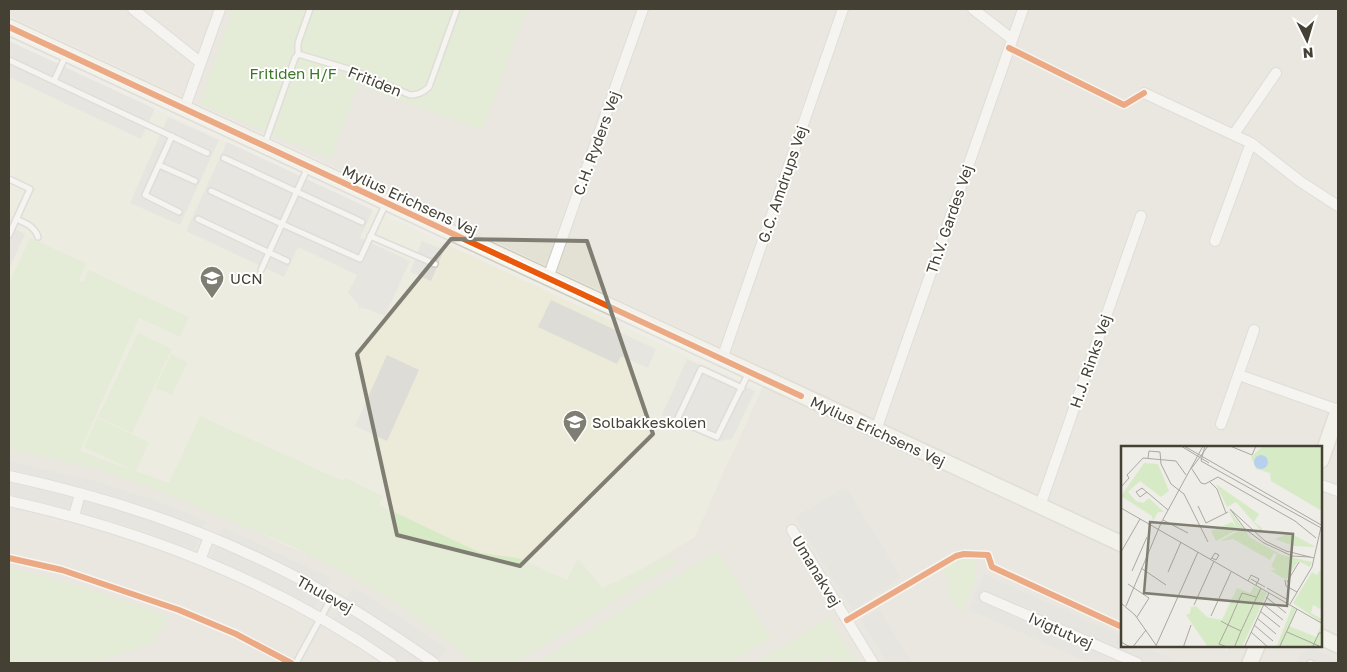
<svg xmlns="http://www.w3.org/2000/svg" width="1347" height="672" font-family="'Golos Text',sans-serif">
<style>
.residential{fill:#e3e0d4;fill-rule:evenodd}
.education{fill:#ecead9}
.green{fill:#d7eac6}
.parking{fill:#dddcd7}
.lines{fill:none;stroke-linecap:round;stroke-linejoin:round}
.lane-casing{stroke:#cccbc5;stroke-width:8}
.street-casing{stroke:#cccbc5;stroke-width:12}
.secondary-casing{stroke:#ceccbf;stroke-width:18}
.lane{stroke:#fcfcfc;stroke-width:5}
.street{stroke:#fcfcfc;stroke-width:10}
.secondary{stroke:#f6f5ed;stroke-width:15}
.cycleway-casing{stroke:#fff;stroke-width:9}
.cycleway{stroke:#e8590c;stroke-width:6}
.marked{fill:none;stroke:#807d73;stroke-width:4;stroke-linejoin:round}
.labels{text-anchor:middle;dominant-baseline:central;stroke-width:4;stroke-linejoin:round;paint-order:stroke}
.park-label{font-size:15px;fill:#3b7527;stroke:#fff}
.street-label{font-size:15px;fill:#444034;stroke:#fff}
.poi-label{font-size:15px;fill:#444034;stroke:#fff;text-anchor:start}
.inset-road{fill:none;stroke:#aaa8a0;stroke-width:1}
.view{fill:#807d73;fill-opacity:0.15;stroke:#807d73;stroke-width:2.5}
.inset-edge{fill:none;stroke:#444034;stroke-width:2.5}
</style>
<rect width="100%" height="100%" fill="#eeede8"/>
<path class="residential" d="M9 9H1338V663H9V449L94 468 154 489 222 516 308 555 313 545 510 640 733 452 770 370 9 16ZM1122 447H1321V646H1122Z"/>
<path class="education" d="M9 41 760 390 695 537 646 567 510 640 313 545 308 555 222 516 154 489 94 468 9 449Z"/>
<path class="green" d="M233 9H527L482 130 358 85 331 159 200 104Z
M30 238 86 263 79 280 83 282 89 270 189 317 180 337 139 318 80 451 132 470 84 447 97 418 149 442 136 471 169 483 200 416 343 481 345 478 383 496 379 505 481 553 518 558 567 580 578 558 602 588 669 556 676 563 515 663H472L457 648 393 601 342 572 287 544 154 489 94 468 9 449V283Z
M138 333 172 349 132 433 98 417Z
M171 354 188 362 172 395 155 388Z
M718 551 771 638 729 663H536Z
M958 560H975L976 580 961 614 948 593 950 584 942 569Z
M9 567 93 590 168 616 153 643 118 655 84 663H9Z
M829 618 856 663H835L831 656 818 663H755Z"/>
<path class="parking" d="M9 41 155 109 141 139 9 77Z
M168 117 219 140 180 225 130 203Z
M227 142 373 210 360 238 410 261 385 316 367 309 358 308 359 305 348 293 357 275 298 247 284 277 186 231Z
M9 226 25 234 9 269Z
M422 241 444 250 431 281 410 272Z
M551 300 656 349 648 368 621 356 617 364 538 327Z
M387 355 419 370 387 441 355 426Z
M687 359 755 391 732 439 720 441 662 415Z
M9 461 95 481 154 500 206 521 194 550 131 527 81 512 9 495Z
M846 487 901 577 853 611 795 517Z
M223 527 331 578 314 609 263 582 210 558Z
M984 574 1122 636V646H1143L1181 663H1089L968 609Z
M353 587 446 648 438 661 440 663H403L386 651 333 619Z
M879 609 912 663H887L861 620Z
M1313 648 1338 660V663H1297L1300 653Z"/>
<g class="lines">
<defs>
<path id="lane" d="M298 54 355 71 410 95C418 95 423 93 429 87L457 9
M9 60 207 153
M54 81 66 55
M172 136 145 195 179 212
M265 143 295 58 298 54V43L310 9
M224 158 362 222
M159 165 195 181
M308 167 282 224 360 259 385 205
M9 179 30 189 9 235
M211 191 282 224 261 270
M16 219C26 223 35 227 38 237
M198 219 287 261
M370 236 435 264
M742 388 701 369 677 420 717 437 749 372
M296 663 332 597
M1310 663H1311"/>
<path id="street" d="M133 9 201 63
M973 9 1012 39
M1144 93 1251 143 1301 182 1338 206
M184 110 220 9
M1234 134 1276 73
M1215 241 1251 143
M548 278 643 9
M722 359 843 9
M1239 375 1338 410
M1221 424 1254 330
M876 430 1023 9
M9 476C121 500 233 539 332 597 367 617 401 640 434 663
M1321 485 1338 491
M9 501C145 531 277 583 392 663
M1040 506 1141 216
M74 516 80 494
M792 530 873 663
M200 560 209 537
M985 597 1137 663"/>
<path id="secondary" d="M9 27 1122 544
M1321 460 1338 411
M1321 637 1338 645
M1250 663 1257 646"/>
</defs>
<use href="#lane" class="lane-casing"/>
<use href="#street" class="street-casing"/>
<use href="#secondary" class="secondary-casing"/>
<use href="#lane" class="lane"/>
<use href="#street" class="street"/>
<use href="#secondary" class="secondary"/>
<defs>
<path id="cycleway" d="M9 27 801 396
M1009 48 1124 105 1144 93
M9 558 62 570 179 610 236 634 291 663
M847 620 956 556 964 554 988 555 992 567 1122 627"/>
</defs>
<use href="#cycleway" class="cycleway-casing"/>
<use href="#cycleway" class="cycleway"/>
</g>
<path d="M0 0H1347V672H0ZM451 239 587 241 653 434 520 566 397 535 357 354Z" fill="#eeede8" fill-opacity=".55" fill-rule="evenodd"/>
<path class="marked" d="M451 239 587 241 653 434 520 566 397 535 357 354Z"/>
<defs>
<symbol id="university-pin" viewBox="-11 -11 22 30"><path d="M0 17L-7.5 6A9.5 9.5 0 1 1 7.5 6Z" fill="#807d73" stroke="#fff"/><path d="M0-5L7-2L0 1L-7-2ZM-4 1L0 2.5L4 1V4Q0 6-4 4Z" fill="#fff"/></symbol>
<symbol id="school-pin" viewBox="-11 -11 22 30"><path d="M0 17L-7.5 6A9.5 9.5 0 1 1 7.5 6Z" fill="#807d73" stroke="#fff"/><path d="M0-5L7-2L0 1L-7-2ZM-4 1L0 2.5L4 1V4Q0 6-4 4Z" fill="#fff"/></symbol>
</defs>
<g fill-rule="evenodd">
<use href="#university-pin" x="198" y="264" width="28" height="38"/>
<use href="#school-pin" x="561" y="408" width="28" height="38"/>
</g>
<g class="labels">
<g class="park-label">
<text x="293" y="73">Fritiden H/F</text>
</g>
<g class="street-label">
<text transform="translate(375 81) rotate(22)">Fritiden</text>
<text transform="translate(596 143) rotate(-70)">C.H. Ryders Vej</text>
<text transform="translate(782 184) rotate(-71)">G.C. Amdrups Vej</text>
<text transform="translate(410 200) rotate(25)">Mylius Erichsens Vej</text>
<text transform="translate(949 219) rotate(-71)">Th.V. Gardes Vej</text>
<text transform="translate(1090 361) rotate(-71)">H.J. Rinks Vej</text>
<text transform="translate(878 431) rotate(25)">Mylius Erichsens Vej</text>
<text transform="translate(817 571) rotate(59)">Umanakvej</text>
<text transform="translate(325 594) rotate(29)">Thulevej</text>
<text transform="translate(1061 630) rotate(24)">Ivigtutvej</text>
</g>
<g class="poi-label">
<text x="230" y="278">UCN</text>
<text x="592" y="422">Solbakkeskolen</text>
</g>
</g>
<g transform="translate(1121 446)">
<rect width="201" height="201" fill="#eeede8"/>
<path d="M142 0H201V65L150 35 149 27 135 23 130 11ZM23 17 37 18 48 45 40 51 19 35 7 46 15 55 22 57 28 52 43 66H37L32 75 31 70 0 50ZM95 38 138 68 133 76 141 82V86L115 56 106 61ZM107 63 130 92 161 109 191 116 189 121 177 115 165 134 149 124H155L150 120 156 108 153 107 149 114 112 93 100 95 117 85ZM111 76 117 83 95 95 90 85ZM169 87 193 100V101L173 100 154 93ZM201 121V164L192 159 190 167 201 173V200L155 202 171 161 175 163 168 180 195 191 201 177 172 157 191 126 196 129ZM133 140 146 147 121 201H87L65 169 69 167 70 161 75 160 86 171 101 174 116 142 129 147Z" fill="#d7eac6"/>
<path d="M133 16a7 7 0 1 1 14 0a7 7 0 1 1-14 0Z" fill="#b6d0ee"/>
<path class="inset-road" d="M60 0 88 17M63 0 202 80M84 0 80 15 202 83M109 0 131 9 135 0M27 12 28 5 39 6 40 18 50 38 63 48 87 96M70 23 87 0M71 23 80 37 84 38 97 31 174 75 195 92M89 36 96 43 105 67M0 41 8 32 6 29 22 12 55 15 65 29M26 46 19 51 15 46 21 42 47 64M77 60 85 77 107 66M0 62 202 178M42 74 67 87M0 106 19 73M189 111 171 110 143 97 124 83 109 63 144 95 165 105 193 112M90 113 94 107 98 109 95 114 91 112M20 122 45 139M11 125 26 91M47 126 60 96M130 133 144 141M164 134 165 140 176 146M127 135 130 129 138 133 135 139M166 136 178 116M7 138 28 152 16 171M146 142 167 154M135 151 121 147 107 179 120 185 140 142M145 151 165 167M0 157 14 169 35 199M142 158 162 174M169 158 191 121 200 81M73 159 93 115M5 160 40 77 82 0M139 165 159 181M90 170 110 126M136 172 155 188M100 175 107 179 98 198 109 202M133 179 152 195M130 186 148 202M166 186 198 200M0 196 11 202 25 184M34 202 77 106M62 202 70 179M113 202 120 185M123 202 148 147M158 202 176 163M191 202 198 187H202"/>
<path class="view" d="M29 76 172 88 166 160 23 147Z"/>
<rect width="201" height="201" class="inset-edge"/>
</g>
<rect width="1347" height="672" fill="none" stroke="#444034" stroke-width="20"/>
<g transform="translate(1307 40) rotate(175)" stroke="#ffffff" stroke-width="4" paint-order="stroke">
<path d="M0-4L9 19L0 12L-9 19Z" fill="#444034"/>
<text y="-8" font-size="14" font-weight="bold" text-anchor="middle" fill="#444034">N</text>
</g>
</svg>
